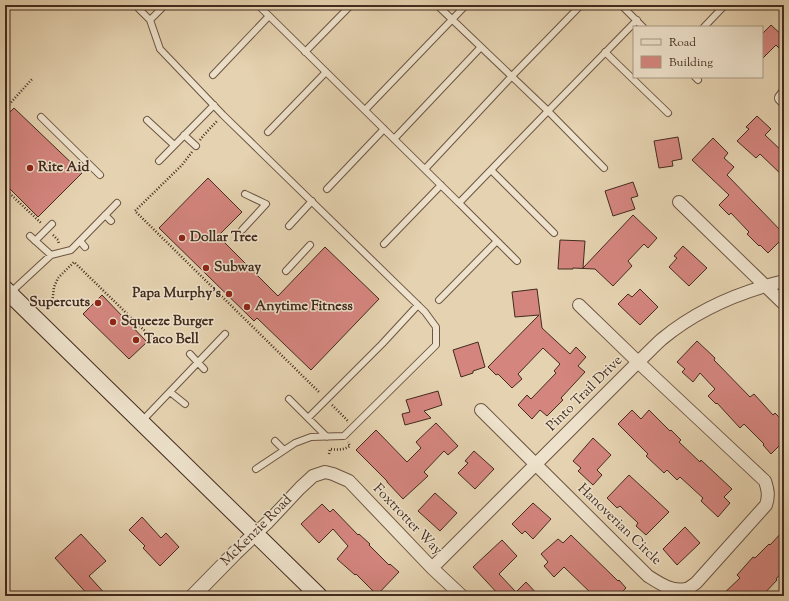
<svg xmlns="http://www.w3.org/2000/svg" width="789" height="601" font-family="'Sorts Mill Goudy',serif">
<style>
.building{fill:#d4857e;stroke:#432b1e}
.lines{fill:none;stroke-linecap:round;stroke-linejoin:round}
.service-casing{stroke:#6c5542;stroke-width:8}
.minor-casing{stroke:#6c5542;stroke-width:14}
.tertiary-casing{stroke:#6c5542;stroke-width:16}
.secondary-casing{stroke:#432b1e;stroke-width:18}
.path{stroke:#432b1e;stroke-width:2.5;stroke-dasharray:1 2;stroke-linecap:butt}
.service{stroke:#eee2cc;stroke-width:6}
.minor{stroke:#eee2cc;stroke-width:12}
.tertiary{stroke:#eee2cc;stroke-width:14}
.secondary{stroke:#eee2cc;stroke-width:16}
.poi-dot{fill:#8f2418;stroke:#eee2cc;stroke-width:1.5}
.labels{text-anchor:middle;dominant-baseline:central;stroke-width:3;stroke-linejoin:round;paint-order:stroke}
.poi-label{font-size:14px;font-weight:bold;fill:#432b1e;stroke:#eee2cc;text-anchor:start}
.street-label{font-size:14px;fill:#432b1e;stroke:#eee2cc}
</style>
<rect width="100%" height="100%" fill="#e5d2b0"/>
<filter id="stains"><feTurbulence type="fractalNoise" baseFrequency=".005" numOctaves="4"/><feColorMatrix values="0 0 0 0 .2 0 0 0 0 .09 0 0 0 0 .02 0 0 0 .5 -.17"/></filter>
<radialGradient id="worn" r=".72"><stop offset=".6" stop-color="#630" stop-opacity="0"/><stop offset="1" stop-color="#630" stop-opacity=".3"/></radialGradient>
<path class="building" d="M771 25 784 37V53L776 45 762 59V34Z
M14 108 82 173 38 217 5 184V117Z
M757 116 771 129 765 135 784 153V177L760 154 756 158 737 141 749 129 746 127Z
M678 137 682 159 672 161 673 166 659 168 654 141Z
M713 138 728 153 724 158 734 167 727 175 784 234V237L768 253 760 245 759 246 747 234 749 232 731 213 729 215 719 205 729 195 692 160Z
M208 178 242 212 218 236 278 296 325 247 379 299 311 370 257 318 254 321 159 228Z
M633 182 638 196 631 198 635 209 613 216 605 191Z
M633 215 657 238 648 248 644 244 628 261 632 266 613 286 595 269 573 268V269H558L560 240 585 241 583 268Z
M683 246 707 268 689 286 669 267 677 258 674 256Z
M537 289 542 328 570 354 576 347 586 357 578 366 585 372 561 398 563 400 547 416 540 410 532 419 518 405 527 395 531 399 556 373 554 371 560 364 543 348 518 374 522 379 512 388 498 374 496 375 488 367 539 315 515 317 512 292Z
M640 289 658 307 640 325 618 304 628 294 632 297Z
M102 295 147 342 129 359 83 314Z
M697 341 715 358 714 360 750 397 754 394 773 415 775 413 782 420 779 423 784 429V441L771 454 763 445 764 444 744 424 740 428 717 403 716 404 708 396 715 389 700 373 693 382 682 372 685 369 677 362Z
M478 342 485 367 473 371V373L461 377 453 350Z
M438 391 442 405 424 411 431 418 405 425 402 414 410 412 406 400Z
M632 410 641 419 649 410 670 431 671 430 681 440 679 442 700 462 701 460 732 489 724 497 730 503 718 517 701 501 703 498 680 477 677 480 667 470 664 473 646 456 648 454 618 424Z
M436 423 458 446 448 455 444 451 424 472 428 476 403 499 387 482V481L356 450 376 430 407 462 421 448 416 442Z
M593 438 611 455 597 470 602 475 593 485 578 471 581 468 573 461Z
M474 451 494 469 475 489 458 473 468 463 465 461Z
M629 475 669 512 646 535 636 526 638 523 620 506 617 508 607 498Z
M435 493 457 513 440 531 418 511Z
M533 503 551 519 533 539 525 531 522 534 512 524Z
M322 504 330 512 333 509 358 535 359 534 370 544 369 545 389 565 390 564 399 572 377 595 356 574 355 575 337 559 348 546 333 529 319 543 301 524Z
M142 517 161 538 166 533 179 547 160 566 143 548 145 546 129 530Z
M685 527 700 543 677 565 663 549Z
M784 530V570L776 579 777 580 762 596H721L740 578 737 575 753 557 755 558 769 544 770 545Z
M81 534 106 561 89 576 107 596H89L55 558Z
M571 535 618 581 619 580 626 588 618 596H594L564 567 554 577 544 566 548 562 541 554 558 539 563 543Z
M502 540 517 556 499 574 516 592 526 582 539 596H500L473 567Z"/>
<g class="lines">
<defs>
<path id="service" d="M135 5 150 20 160 49 223 115 425 312 436 327V345L344 436 311 437 295 443 256 469
M258 5 459 203 548 111 604 168
M437 5 548 111 637 20
M621 5 643 27
M150 20 165 5
M704 27 725 5
M305 52 351 5
M605 52 668 113
M213 75 269 16
M695 77 698 80
M365 110 466 5
M41 117 100 175
M147 120 174 145
M268 132 326 72
M184 135 196 146
M394 139 481 47
M159 161 214 105
M425 169 512 76 581 5
M491 170 554 233
M327 189 384 129
M459 203 517 261
M105 215 111 221
M289 226 312 201
M242 230 266 204 245 194
M30 236 51 255
M35 241 52 224
M80 241 85 247
M384 244 441 185
M286 271 310 245
M10 293 51 255 71 250 117 203
M439 300 497 241
M190 354 204 369
M170 392 185 404
M289 399 327 437
M308 418 382 344 418 305
M142 421 225 334
M275 441 284 450"/>
<path id="minor" d="M784 94 781 98 784 101
M679 202 784 304
M481 410 648 576C659 583 672 592 685 589 688 589 693 585 696 583L766 505C769 496 768 490 765 481L638 362 579 305
M255 534 268 522 300 488 313 476 325 472 333 474 349 481 432 568 462 596
M432 568 638 362C646 355 654 346 662 339 698 309 739 292 784 281"/>
<path id="tertiary" d="M193 596 235 553 255 534"/>
<path id="secondary" d="M5 289 319 596"/>
</defs>
<use href="#service" class="service-casing"/>
<use href="#minor" class="minor-casing"/>
<use href="#tertiary" class="tertiary-casing"/>
<use href="#secondary" class="secondary-casing"/>
<path class="path" d="M5 109 33 78
M200 140 204 135 217 121
M192 152 182 165 135 211 320 393
M5 189 41 223
M53 235 58 240 59 244
M52 304 54 287 58 278 74 262 153 339
M332 405 348 421 347 422
M329 454 330 449C338 450 343 450 350 446L348 442"/>
<use href="#service" class="service"/>
<use href="#minor" class="minor"/>
<use href="#tertiary" class="tertiary"/>
<use href="#secondary" class="secondary"/>
</g>
<g class="poi-dot">
<circle cx="30" cy="168" r="4"/>
<circle cx="182" cy="238" r="4"/>
<circle cx="206" cy="268" r="4"/>
<circle cx="229" cy="294" r="4"/>
<circle cx="98" cy="303" r="4"/>
<circle cx="247" cy="307" r="4"/>
<circle cx="113" cy="322" r="4"/>
<circle cx="136" cy="340" r="4"/>
</g>
<g class="labels">
<g class="poi-label">
<text x="38" y="168">Rite Aid</text>
<text x="190" y="238">Dollar Tree</text>
<text x="214" y="268">Subway</text>
<text x="221" y="294" text-anchor="end">Papa Murphy's</text>
<text x="90" y="303" text-anchor="end">Supercuts</text>
<text x="255" y="307">Anytime Fitness</text>
<text x="121" y="322">Squeeze Burger</text>
<text x="144" y="340">Taco Bell</text>
</g>
<g class="street-label">
<text transform="translate(585 394) rotate(-45)">Pinto Trail Drive</text>
<text transform="translate(407 520) rotate(46)">Foxtrotter Way</text>
<text transform="translate(619 525) rotate(44)">Hanoverian Circle</text>
<text transform="translate(257 531) rotate(-45)">McKenzie Road</text>
</g>
</g>
<rect width="789" height="601" fill="none" stroke="#e5d2b0" stroke-width="20"/>
<rect x="6" y="6" width="777" height="589" fill="none" stroke="#432b1e" stroke-width="2"/>
<rect x="10" y="10" width="769" height="581" fill="none" stroke="#432b1e"/>
<rect x="633" y="26" width="130" height="52" fill="#eee2cc" stroke="#aa9986"/>
<rect x="641" y="39" width="20" height="6" fill="#eee2cc" stroke="#aa9986"/>
<text x="669" y="46" font-size="12" fill="#432b1e">Road</text>
<rect x="641" y="56" width="20" height="12" fill="#d4857e" stroke="#aa9986"/>
<text x="669" y="66" font-size="12" fill="#432b1e">Building</text>
<rect width="100%" height="100%" filter="url(#stains)"/>
<rect width="100%" height="100%" fill="url(#worn)"/>
</svg>
